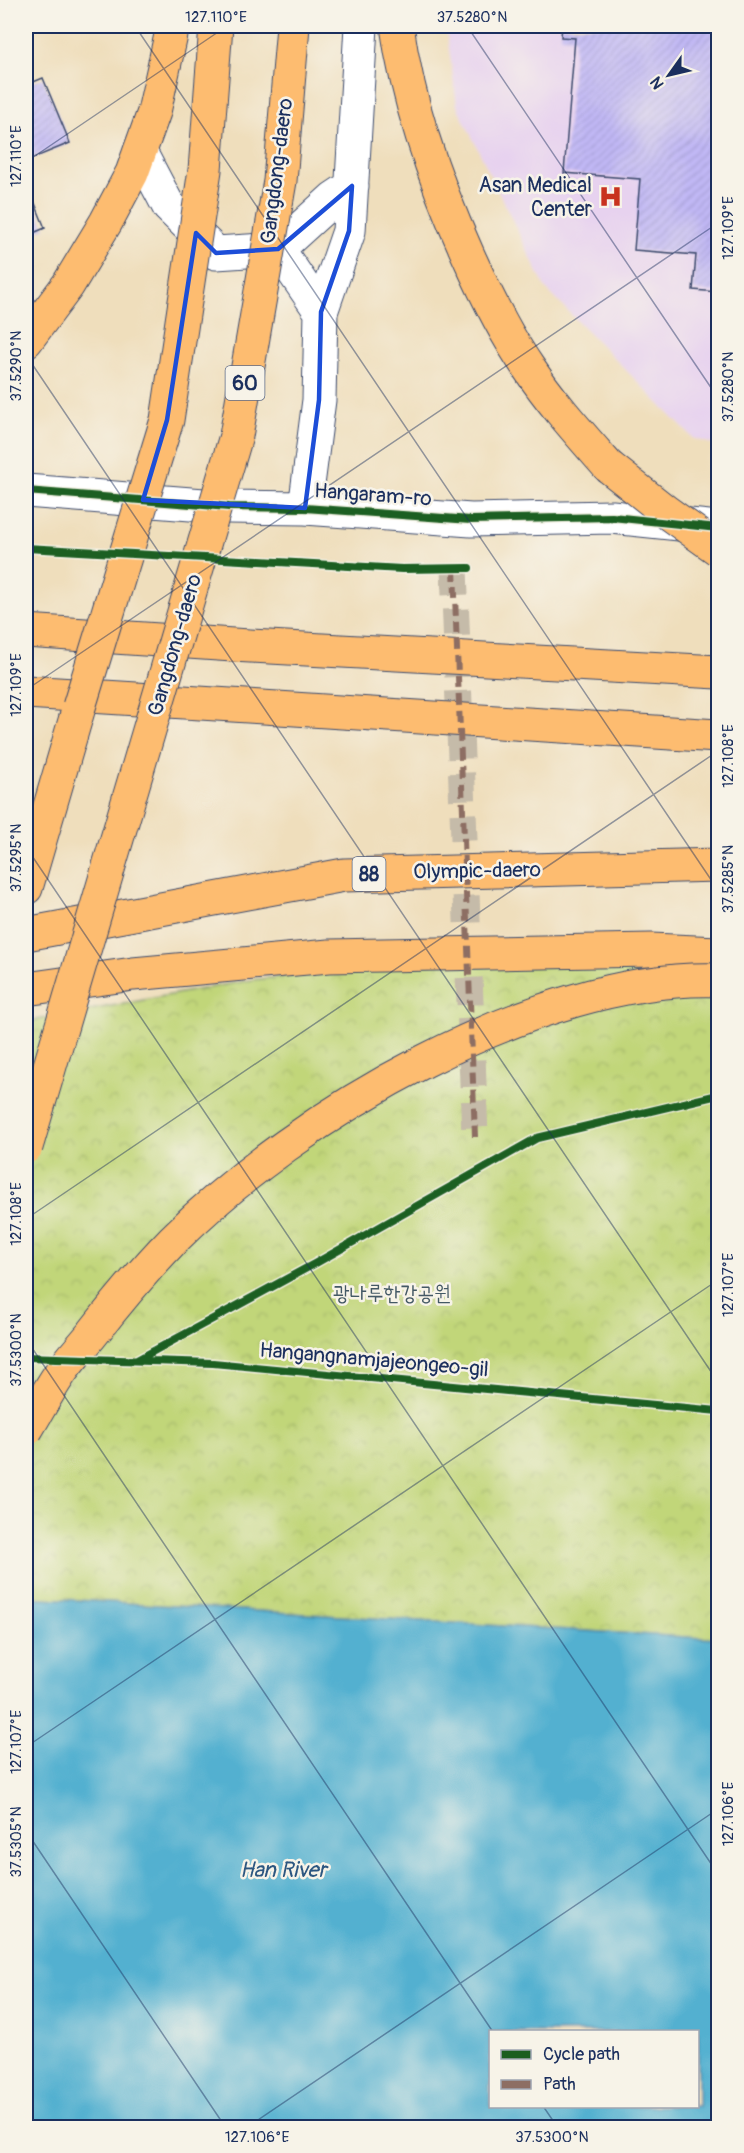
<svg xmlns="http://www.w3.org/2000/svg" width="744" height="2153" font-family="Pangolin,'Poor Story',sans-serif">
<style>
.built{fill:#e7d2ef}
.park{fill:url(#park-crowns);stroke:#6e826c;stroke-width:1.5}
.water{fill:#52b0d0;stroke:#367097;stroke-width:1.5;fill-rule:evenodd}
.building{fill:url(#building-hatch)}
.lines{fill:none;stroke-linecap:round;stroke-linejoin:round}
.pedestrian-tunnel{stroke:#c5bba9;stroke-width:27;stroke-dasharray:27 14;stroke-linecap:butt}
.tertiary-casing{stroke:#3b496c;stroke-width:35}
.primary-casing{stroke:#3b496c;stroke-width:35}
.trunk-casing{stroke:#3b496c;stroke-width:35}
.tertiary{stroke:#fff;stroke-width:33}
.primary{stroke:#fdbc70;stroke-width:33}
.trunk{stroke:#fdbc70;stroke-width:33}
.primary-bridge-casing{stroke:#3b496c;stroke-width:35;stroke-linecap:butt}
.trunk-bridge-casing{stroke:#3b496c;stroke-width:35;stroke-linecap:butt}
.primary-bridge{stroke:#fdbc70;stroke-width:33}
.trunk-bridge{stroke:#fdbc70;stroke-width:33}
.quiet{stroke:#8d6e63;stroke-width:6;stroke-dasharray:12 6;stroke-linecap:butt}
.cycleway-casing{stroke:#f7f3e8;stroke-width:11}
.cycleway{stroke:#1b5e20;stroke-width:8}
.marked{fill:none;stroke:#1d4ed8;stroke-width:4.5;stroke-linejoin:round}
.ticks{fill:none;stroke:#1b2f5e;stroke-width:1.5;stroke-opacity:0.45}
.labels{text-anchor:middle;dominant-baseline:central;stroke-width:5;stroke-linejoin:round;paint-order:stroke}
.shield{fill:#f7f3e8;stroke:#5d6a87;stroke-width:1.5}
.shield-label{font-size:20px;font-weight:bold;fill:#1b2f5e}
.street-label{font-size:21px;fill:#1b2f5e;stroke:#f7f3e8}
.poi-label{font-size:21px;fill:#1b2f5e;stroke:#f7f3e8;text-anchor:end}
.park-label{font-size:21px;fill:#445965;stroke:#f7f3e8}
.water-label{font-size:22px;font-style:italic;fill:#2c5680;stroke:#f7f3e8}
.neatline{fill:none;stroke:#1b2f5e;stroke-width:2}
.ticks-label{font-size:15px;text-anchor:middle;fill:#1b2f5e}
</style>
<defs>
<pattern id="park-crowns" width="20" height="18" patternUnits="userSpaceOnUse" patternTransform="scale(1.5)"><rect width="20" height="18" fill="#c1d679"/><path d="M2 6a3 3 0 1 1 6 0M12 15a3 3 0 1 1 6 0" fill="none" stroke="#a5b86b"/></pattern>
<pattern id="building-hatch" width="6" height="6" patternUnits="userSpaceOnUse" patternTransform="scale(1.5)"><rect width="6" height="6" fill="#c1b8f5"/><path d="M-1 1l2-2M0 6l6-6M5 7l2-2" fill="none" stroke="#a59ed4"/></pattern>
</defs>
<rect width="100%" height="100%" fill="#f7f3e8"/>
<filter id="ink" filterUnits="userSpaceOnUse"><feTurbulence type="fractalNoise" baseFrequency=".0167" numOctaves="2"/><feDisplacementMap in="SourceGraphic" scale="12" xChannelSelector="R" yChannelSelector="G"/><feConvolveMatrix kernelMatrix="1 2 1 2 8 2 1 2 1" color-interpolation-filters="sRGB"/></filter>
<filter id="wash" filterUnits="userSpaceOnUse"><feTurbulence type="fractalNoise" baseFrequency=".008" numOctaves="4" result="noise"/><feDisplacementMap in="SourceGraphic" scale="24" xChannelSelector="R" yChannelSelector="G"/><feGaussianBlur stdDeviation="1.35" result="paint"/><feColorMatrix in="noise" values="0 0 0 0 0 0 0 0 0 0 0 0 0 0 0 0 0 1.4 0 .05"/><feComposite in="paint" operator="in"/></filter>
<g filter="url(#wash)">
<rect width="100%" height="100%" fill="#efdebc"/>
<path class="built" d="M446 26H718V446L693 438 546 289 457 106Z"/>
<path class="park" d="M508 953 718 959V1639L26 1597V1022L250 980Z"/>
<path class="water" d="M26 1597 718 1639V2127H26ZM490 2032H698V2106H490Z"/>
<g id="blocks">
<path class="building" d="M562 26H718V292L693 290 696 255 634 250 640 179 564 173 575 38 561 37Z
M43 78 70 143 26 161V85Z
M26 181 45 228 26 236Z"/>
</g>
</g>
<g filter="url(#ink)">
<use href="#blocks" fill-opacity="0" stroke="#3b496c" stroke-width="1.5"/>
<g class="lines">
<path class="pedestrian-tunnel" d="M454 568 475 1137"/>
<defs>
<path id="tertiary" d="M140 152 169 207 216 253 278 249 334 198 352 186
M278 249 321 312
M26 491 229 507 305 508 471 520 612 517 718 528
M305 508 319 400 321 312 349 231 361 26"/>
<path id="primary" d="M26 888 79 707"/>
<path id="trunk" d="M397 26C408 105 435 182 468 255 485 293 504 332 528 367 551 402 580 434 608 466
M26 341 68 285 106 222 132 173 154 112 171 35 170 26
M26 631 233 645 718 672
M26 692 718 736
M26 934 344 875 718 865
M26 989 133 974 329 956 651 950 718 953"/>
</defs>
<use href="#tertiary" class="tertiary-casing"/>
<use href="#primary" class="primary-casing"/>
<use href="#trunk" class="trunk-casing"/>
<use href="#tertiary" class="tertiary"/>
<use href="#primary" class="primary"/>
<use href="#trunk" class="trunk"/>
<defs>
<path id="primary-bridge" d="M79 707 167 420 205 170 216 26
M26 1147 236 436 280 181 293 26"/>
<path id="trunk-bridge" d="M608 466 665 511 718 549
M26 1430C37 1412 47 1393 59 1375 69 1360 82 1347 93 1333 118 1301 145 1269 173 1240 298 1115 538 974 718 980"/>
</defs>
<use href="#primary-bridge" class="primary-bridge-casing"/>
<use href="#trunk-bridge" class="trunk-bridge-casing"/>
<use href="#primary-bridge" class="primary-bridge"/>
<use href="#trunk-bridge" class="trunk-bridge"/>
<path class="quiet" d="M454 568 475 1137"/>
<defs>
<path id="cycleway" d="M26 491 229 507 305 508 471 520 612 517 718 528
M26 548 402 569 469 568
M26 1357 213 1363 718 1411
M137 1360 316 1263 537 1138 718 1095"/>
</defs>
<use href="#cycleway" class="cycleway-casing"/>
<use href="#cycleway" class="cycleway"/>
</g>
</g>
<path class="marked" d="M352 186 349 231 321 312 319 400 305 508 143 500 167 420 196 233 216 253 278 249Z"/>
<path class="ticks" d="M135 26 718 890M467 26 718 398M26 162 227 26M26 355 718 1382M26 690 718 223M26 847 718 1874M26 1219 718 751M26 1339 493 2032M26 1747 718 1280M26 1831 226 2128M543 2106 558 2128M246 2128 718 1809"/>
<defs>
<symbol id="hospital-bare" viewBox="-9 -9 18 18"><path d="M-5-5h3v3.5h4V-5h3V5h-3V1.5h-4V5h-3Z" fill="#c8321e" stroke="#f7f3e8" stroke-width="2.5" paint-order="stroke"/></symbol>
</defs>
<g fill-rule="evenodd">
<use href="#hospital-bare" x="594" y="180" width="33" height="33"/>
</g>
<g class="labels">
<g class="shield">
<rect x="225.5" y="366" width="39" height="34" rx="4.5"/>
<rect x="352.5" y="857" width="33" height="34" rx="4.5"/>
</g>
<g class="shield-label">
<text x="245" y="383">60</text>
<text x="369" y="874">88</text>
</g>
<g class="street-label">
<text transform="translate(277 171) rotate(-83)">Gangdong-daero</text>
<text transform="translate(373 495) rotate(4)">Hangaram-ro</text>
<text transform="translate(175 645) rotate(-74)">Gangdong-daero</text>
<text transform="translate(477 871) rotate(-1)">Olympic-daero</text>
<text transform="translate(374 1360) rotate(5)">Hangangnamjajeongeo-gil</text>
</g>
<g class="poi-label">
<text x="592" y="185">Asan Medical<tspan x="592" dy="24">Center</tspan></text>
</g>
<g class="park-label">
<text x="392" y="1293">광나루한강공원</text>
</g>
<g class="water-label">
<text x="283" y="1870">Han River</text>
</g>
</g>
<rect width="744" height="2153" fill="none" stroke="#f7f3e8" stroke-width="66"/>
<rect x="489" y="2030" width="210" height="78" fill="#f7f3e8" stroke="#9fa5b1" stroke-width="1.5"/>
<rect x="501" y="2050" width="30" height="9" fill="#1b5e20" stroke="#9fa5b1" stroke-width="1.5"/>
<text x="543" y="2060" font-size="18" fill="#1b2f5e">Cycle path</text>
<rect x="501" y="2080" width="30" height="9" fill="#8d6e63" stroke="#9fa5b1" stroke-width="1.5"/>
<text x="543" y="2090" font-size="18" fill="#1b2f5e">Path</text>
<g transform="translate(669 75) rotate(236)" stroke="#f7f3e8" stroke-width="4.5" paint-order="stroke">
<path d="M0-4.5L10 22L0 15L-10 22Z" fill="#1b2f5e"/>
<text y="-9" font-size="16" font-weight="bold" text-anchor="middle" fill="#1b2f5e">N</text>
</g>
<rect x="33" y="33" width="678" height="2087" class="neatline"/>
<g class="ticks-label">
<text x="216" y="22">127.110°E</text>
<text x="472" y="22">37.5280°N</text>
<text transform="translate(16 156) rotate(-90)" y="5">127.110°E</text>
<text transform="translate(728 228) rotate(-90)" y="5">127.109°E</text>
<text transform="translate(16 366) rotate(-90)" y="5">37.5290°N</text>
<text transform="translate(728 387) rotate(-90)" y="5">37.5280°N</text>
<text transform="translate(16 685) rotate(-90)" y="5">127.109°E</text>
<text transform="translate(728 756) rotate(-90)" y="5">127.108°E</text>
<text transform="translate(16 858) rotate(-90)" y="5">37.5295°N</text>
<text transform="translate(728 879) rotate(-90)" y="5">37.5285°N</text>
<text transform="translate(16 1214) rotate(-90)" y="5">127.108°E</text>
<text transform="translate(728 1285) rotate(-90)" y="5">127.107°E</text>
<text transform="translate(16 1350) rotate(-90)" y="5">37.5300°N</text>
<text transform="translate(16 1742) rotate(-90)" y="5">127.107°E</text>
<text transform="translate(728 1814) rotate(-90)" y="5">127.106°E</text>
<text transform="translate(16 1842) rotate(-90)" y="5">37.5305°N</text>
<text x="257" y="2142">127.106°E</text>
<text x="552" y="2142">37.5300°N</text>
</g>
</svg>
